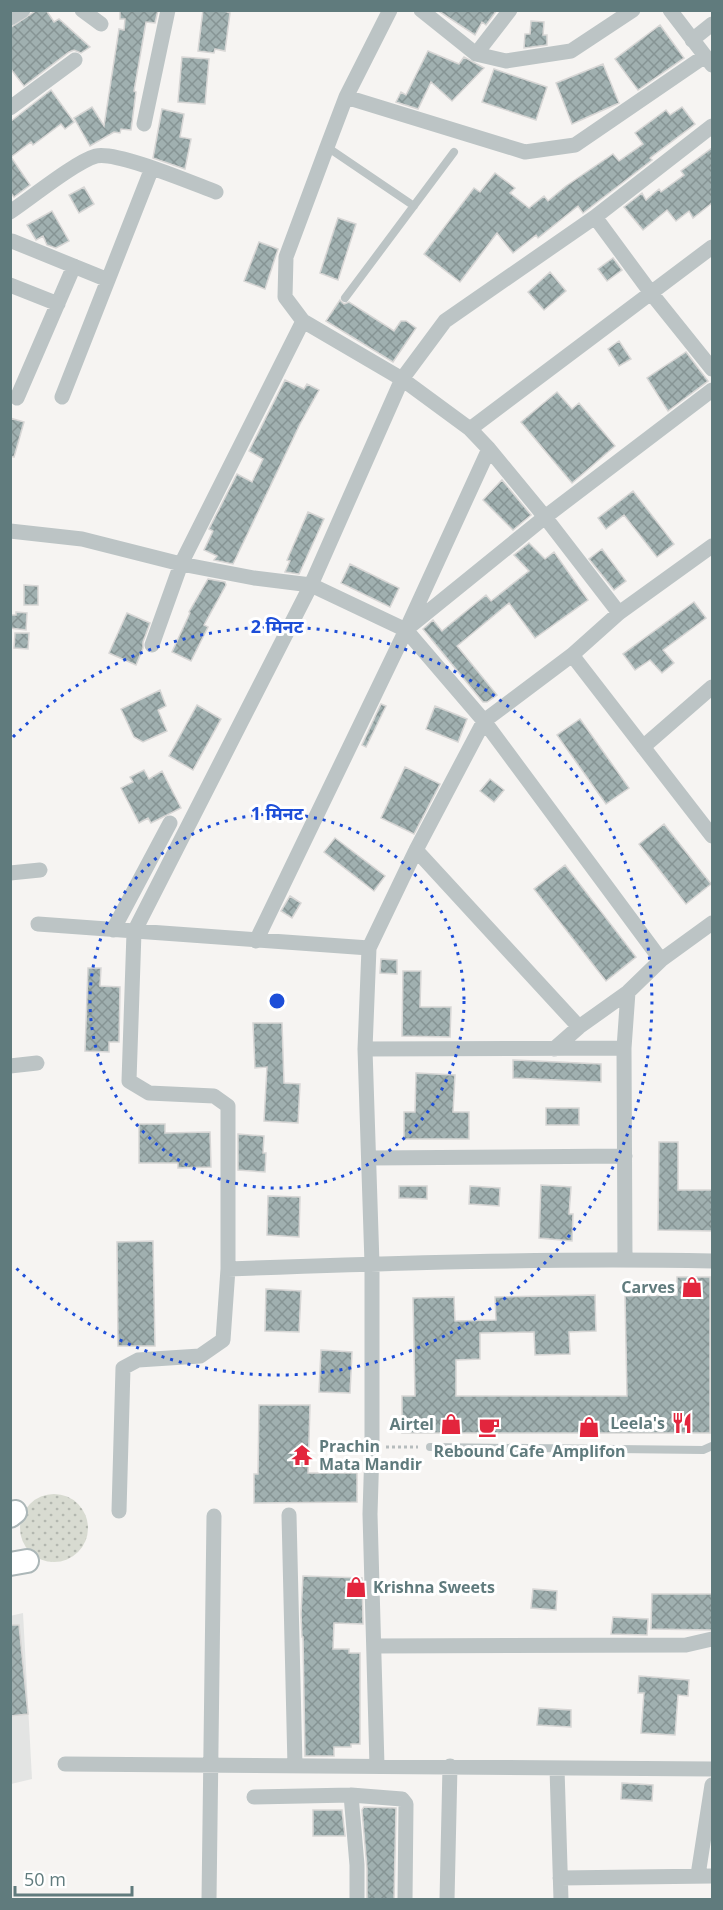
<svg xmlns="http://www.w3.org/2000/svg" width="723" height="1910" font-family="'Open Sans','Noto Sans Devanagari',sans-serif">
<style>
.built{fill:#e3e4e3}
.grass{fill:url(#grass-dots)}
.building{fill:url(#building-cross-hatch);stroke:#d7d6d5;stroke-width:1.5}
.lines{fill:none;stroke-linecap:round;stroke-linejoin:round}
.secondary-casing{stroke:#acb7b8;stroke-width:26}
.path{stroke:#b6bcbd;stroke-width:3;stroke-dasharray:3 3;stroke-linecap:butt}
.lane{stroke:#bcc4c5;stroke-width:8}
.street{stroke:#bcc4c5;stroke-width:15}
.secondary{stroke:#fff;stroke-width:22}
.ring{fill:none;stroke:#1d4ed8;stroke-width:3;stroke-dasharray:3 6}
.labels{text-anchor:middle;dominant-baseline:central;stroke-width:6;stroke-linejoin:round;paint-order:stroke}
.poi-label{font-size:16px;font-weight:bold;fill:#607b7d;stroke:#fff;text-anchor:end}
.centre{fill:#1d4ed8;stroke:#fff;stroke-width:3}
.ring-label{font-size:18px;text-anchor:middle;font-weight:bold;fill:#1d4ed8;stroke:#fff;stroke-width:6;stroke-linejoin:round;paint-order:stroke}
</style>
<defs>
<pattern id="grass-dots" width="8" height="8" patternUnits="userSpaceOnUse" patternTransform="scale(1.5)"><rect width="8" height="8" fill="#d8dbd1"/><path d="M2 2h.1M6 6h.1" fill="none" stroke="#b3b7af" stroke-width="1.8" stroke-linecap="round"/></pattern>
<pattern id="building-cross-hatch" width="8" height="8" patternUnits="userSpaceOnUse" patternTransform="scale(1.5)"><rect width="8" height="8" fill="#a0b0b0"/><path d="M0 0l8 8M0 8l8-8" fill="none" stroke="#869494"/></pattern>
</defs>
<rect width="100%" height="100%" fill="#f6f4f2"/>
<path class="built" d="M23 1613 32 1779 11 1784 10 1616Z"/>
<path class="grass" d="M20 1528a34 34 0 1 1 68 0a34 34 0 1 1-68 0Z"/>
<path class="building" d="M37 10H46L54 22 59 19 90 47 81 53 74 50 69 52 24 86 10 68V28Z
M120 10H158L155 23 146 22 134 91 136 92 131 130 121 129 120 133 114 132 90 146 74 118 92 107 104 126 119 29 124 30 125 19H120Z
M203 10H222L230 13 225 51 215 49 214 53 198 51Z
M437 10H497L486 25 482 22 475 35Z
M531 21 544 22 543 35H547V45L524 48 525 34H530Z
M660 25 684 58 638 90 615 59Z
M428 51 459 64 464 57 484 68 452 101 431 82 418 109 396 102 401 92 406 95Z
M182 57 209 59 205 104 178 102Z
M603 64 619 103 572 124 556 83Z
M494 69 547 87 536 120 482 102Z
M51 90 74 122 65 129 61 124 33 145 31 142 11 157 30 185 14 197 10 192V122Z
M682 107 695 124 650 158 652 160 583 213 578 206 538 238 536 235 513 253 497 233 460 282 424 254 474 188 480 192 495 173 515 188 510 193 529 208 544 196 548 201 566 186 613 154 619 161 643 144 635 133 666 110 670 115Z
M162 109 184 114 180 137 191 139 185 169 153 158Z
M712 148V203L693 218 689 211 676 221 667 210 643 230 624 207 642 193 646 200 659 189 661 192 684 175 681 171Z
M84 187 94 204 79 213 69 195Z
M52 211 69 241 56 248 47 245 43 236 36 240 27 225Z
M338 218 356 224 338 280 320 273Z
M259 242 278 249 265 289 244 281Z
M613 258 622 270 607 281 598 269Z
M550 272 566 291 544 310 528 292Z
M340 300 344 304 349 302 394 331 401 321H406L416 328 393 362 326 321Z
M619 341 631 359 619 366 608 349Z
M686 352 708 381 668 411 647 378Z
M285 380 304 389 307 384 319 390 300 424 233 564 214 560 217 556 204 550 213 531 209 529 237 474 252 482 263 459 249 451Z
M557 392 572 409 579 403 615 446 572 483 521 422Z
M10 418 24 422 14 457 10 456Z
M502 480 531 515 513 530 483 500Z
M633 491 674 544 657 557 624 515 606 529 598 518Z
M308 512 324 519 299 574 285 572 290 561 287 560Z
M529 543 545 559 554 552 588 600 535 638 509 603 457 646 497 695 487 702H483L423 629 433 620 442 631 486 595 491 601 529 571 514 555Z
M602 549 626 581 614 590 589 559Z
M350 564 399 588 390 607 341 583Z
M208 579 225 582 226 585 204 625 208 627 191 661 172 652 190 613 189 612Z
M24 585 38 586V605H24Z
M694 602 706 618 663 650 674 663 662 673 650 660 635 670 623 654Z
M16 612 27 613 26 630 10 628V615H16Z
M127 613 150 623 143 642V648L136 665 109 653Z
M15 633H29L28 649 14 648Z
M160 690 166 706 158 710 167 731 143 742 134 737 121 709Z
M381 704 386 706 366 747 362 745Z
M197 705 221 719 193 770 169 756Z
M435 706 467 719 458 742 426 729Z
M580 719 629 788 606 804 557 735Z
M405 767 440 784 414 834 381 818Z
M144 770 149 779 162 771 181 808 151 823 148 818 139 823 121 788 133 782 130 777Z
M490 779 504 790 494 802 480 791Z
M664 824 711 884 686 904 639 844Z
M335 838 385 876 374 891 324 852Z
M565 865 636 957 606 981 534 889Z
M290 896 301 903 292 918 281 911Z
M381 959 397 960V974L380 973Z
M88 968H101L100 986 120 987 119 1042H109V1052L85 1051Z
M403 971H421L420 1007H451L450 1037 402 1036Z
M253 1023H282L284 1083 300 1084 298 1123 264 1121 267 1067 255 1068Z
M513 1060 601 1064V1082L513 1078Z
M416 1073 455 1075 453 1112H469V1139H404V1112H415Z
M546 1108H579V1125H546Z
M139 1124H165V1133L210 1132 211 1167 178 1168V1163H139Z
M238 1134 264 1136 263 1153H266L265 1172 238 1170Z
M659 1142H678V1190H712V1231L658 1230Z
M541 1185 571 1187 569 1214H573L572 1241 539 1238Z
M399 1186H427V1199L399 1198Z
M470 1186 500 1188 499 1206 469 1204Z
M268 1196 300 1197 299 1237 267 1235Z
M153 1241 155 1346H118L117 1242Z
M677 1277H710V1433H402V1396H415L413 1298 454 1297 455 1321 496 1320 495 1297 595 1295 596 1331 569 1332 570 1354 535 1355 534 1332 480 1333V1359L456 1360V1396H627L625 1296 677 1295Z
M266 1289 301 1291 299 1332 265 1331Z
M321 1350 352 1352 350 1393 319 1392Z
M259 1405H310L308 1473H357V1502L254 1503V1474H258Z
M303 1576 362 1578 363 1624 334 1623 333 1649H349V1653H360V1744H351V1747H334V1756H305L303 1637H302L301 1614Z
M533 1589 557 1591 556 1610 531 1608Z
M652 1594H712V1630L651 1629Z
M613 1617 648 1619 647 1635 611 1634Z
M10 1625H19L28 1714 10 1716Z
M639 1676 689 1680 688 1696 678 1695 675 1735 641 1733 644 1693H638Z
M539 1708 571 1710V1727L537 1725Z
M622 1783 653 1785 652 1801 621 1799Z
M364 1807 396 1808 394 1899H367V1868L362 1810Z
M313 1810H342L345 1836H313Z"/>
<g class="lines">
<defs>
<path id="secondary" d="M10 1516 15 1512
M10 1564 27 1561"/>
</defs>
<use href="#secondary" class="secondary-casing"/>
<path class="path" d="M386 1447H418"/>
<path class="lane" d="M327 147 414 206
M345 298 454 152
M430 1447 703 1450 712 1446"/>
<path class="street" d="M82 10 101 24
M390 10 346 97 327 147 286 257 285 297 303 321 402 379 470 429 489 449 545 517 619 613
M421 10 476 54 506 61 571 51 633 10
M670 10 712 65
M10 18 23 10
M692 40 712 24
M476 54 510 10
M346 97 525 152 575 145 705 56
M10 108 75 60
M144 124 168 10
M10 212C31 198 75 162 96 156 117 151 192 183 216 192
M595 217 651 293 712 369
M12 241 108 280
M10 285 58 304
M62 397 152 168
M17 398 74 266
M470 429 712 247
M10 531 82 539 181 564 254 578 311 585 406 630 484 721 661 960
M408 628 545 517 712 390
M152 645 181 564 303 321
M572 655 712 836
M643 747 712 687
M416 850 579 1027
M10 873 40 870
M38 924 369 948
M113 930 170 823
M256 941 406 630 489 449
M365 1049 624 1048
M554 1049 579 1027 628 992 661 960 712 923
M10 1066 37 1063
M370 1158 625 1156
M625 1259 624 1048 628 992
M228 1269C389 1263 551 1258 712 1261
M119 1511 123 1368 138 1360 200 1356 223 1340 228 1269V1106L214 1096 149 1093 129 1081 134 932 311 585 402 379 445 321 595 217 712 126
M289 1515 295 1766
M374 1646 686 1645 712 1639
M65 1764 712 1769
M377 1766 370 1514 372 1448V1264L365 1049 369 948 416 850 484 721 572 655 619 613 712 546
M557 1768 561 1900
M351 1795 357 1865V1900
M254 1797 351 1795 402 1799 406 1804 405 1900
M698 1875 712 1785
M560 1878 712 1876
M209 1900 214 1516
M447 1900 450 1766"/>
<use href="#secondary" class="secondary"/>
</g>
<g class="ring">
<circle cx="277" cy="1001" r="187"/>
<path d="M13 737A374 374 0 1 1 13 1265"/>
</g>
<defs>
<symbol id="shop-bare" viewBox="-9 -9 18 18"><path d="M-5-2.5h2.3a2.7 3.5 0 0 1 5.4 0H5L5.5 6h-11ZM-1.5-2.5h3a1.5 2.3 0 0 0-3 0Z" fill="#e3253d" stroke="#fff" stroke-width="2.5" paint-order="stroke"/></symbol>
<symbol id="restaurant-bare" viewBox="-9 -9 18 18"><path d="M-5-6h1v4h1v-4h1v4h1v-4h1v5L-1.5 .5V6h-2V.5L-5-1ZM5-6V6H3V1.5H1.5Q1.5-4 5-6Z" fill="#e3253d" stroke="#fff" stroke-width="2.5" paint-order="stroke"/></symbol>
<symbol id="cafe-bare" viewBox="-9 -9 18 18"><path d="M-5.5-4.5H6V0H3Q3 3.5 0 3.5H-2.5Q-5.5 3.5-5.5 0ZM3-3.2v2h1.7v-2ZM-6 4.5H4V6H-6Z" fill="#e3253d" stroke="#fff" stroke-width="2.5" paint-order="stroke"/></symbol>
<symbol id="temple-bare" viewBox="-9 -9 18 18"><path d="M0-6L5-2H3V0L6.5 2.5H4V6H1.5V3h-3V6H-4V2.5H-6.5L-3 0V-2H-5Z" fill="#e3253d" stroke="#fff" stroke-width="2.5" paint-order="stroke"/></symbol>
</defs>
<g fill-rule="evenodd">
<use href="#shop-bare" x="677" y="1272" width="30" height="30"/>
<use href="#restaurant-bare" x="667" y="1408" width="30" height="30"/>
<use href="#shop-bare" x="436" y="1409" width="30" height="30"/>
<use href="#cafe-bare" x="474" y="1412" width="30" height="30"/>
<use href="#shop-bare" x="574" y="1412" width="30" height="30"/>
<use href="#temple-bare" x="287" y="1440" width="30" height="30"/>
<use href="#shop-bare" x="341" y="1572" width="30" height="30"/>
</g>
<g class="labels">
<g class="poi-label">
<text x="675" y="1287">Carves</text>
<text x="665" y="1423">Leela's</text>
<text x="434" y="1424">Airtel</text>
<text x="319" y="1446" text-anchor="start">Prachin<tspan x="319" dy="18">Mata Mandir</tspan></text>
<text x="489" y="1451" text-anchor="middle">Rebound Cafe</text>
<text x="589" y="1451" text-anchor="middle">Amplifon</text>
<text x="373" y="1587" text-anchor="start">Krishna Sweets</text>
</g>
</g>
<circle cx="277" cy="1001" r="9" class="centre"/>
<g class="ring-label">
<text x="277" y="633">2 मिनट</text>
<text x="277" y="820">1 मिनट</text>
</g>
<rect width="723" height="1910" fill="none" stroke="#607b7d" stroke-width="24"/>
<path d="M15 1886v9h117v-9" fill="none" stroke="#607b7d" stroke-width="3"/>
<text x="24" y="1886" font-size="18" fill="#607b7d" stroke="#ffffff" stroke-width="4.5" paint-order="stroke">50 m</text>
</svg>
